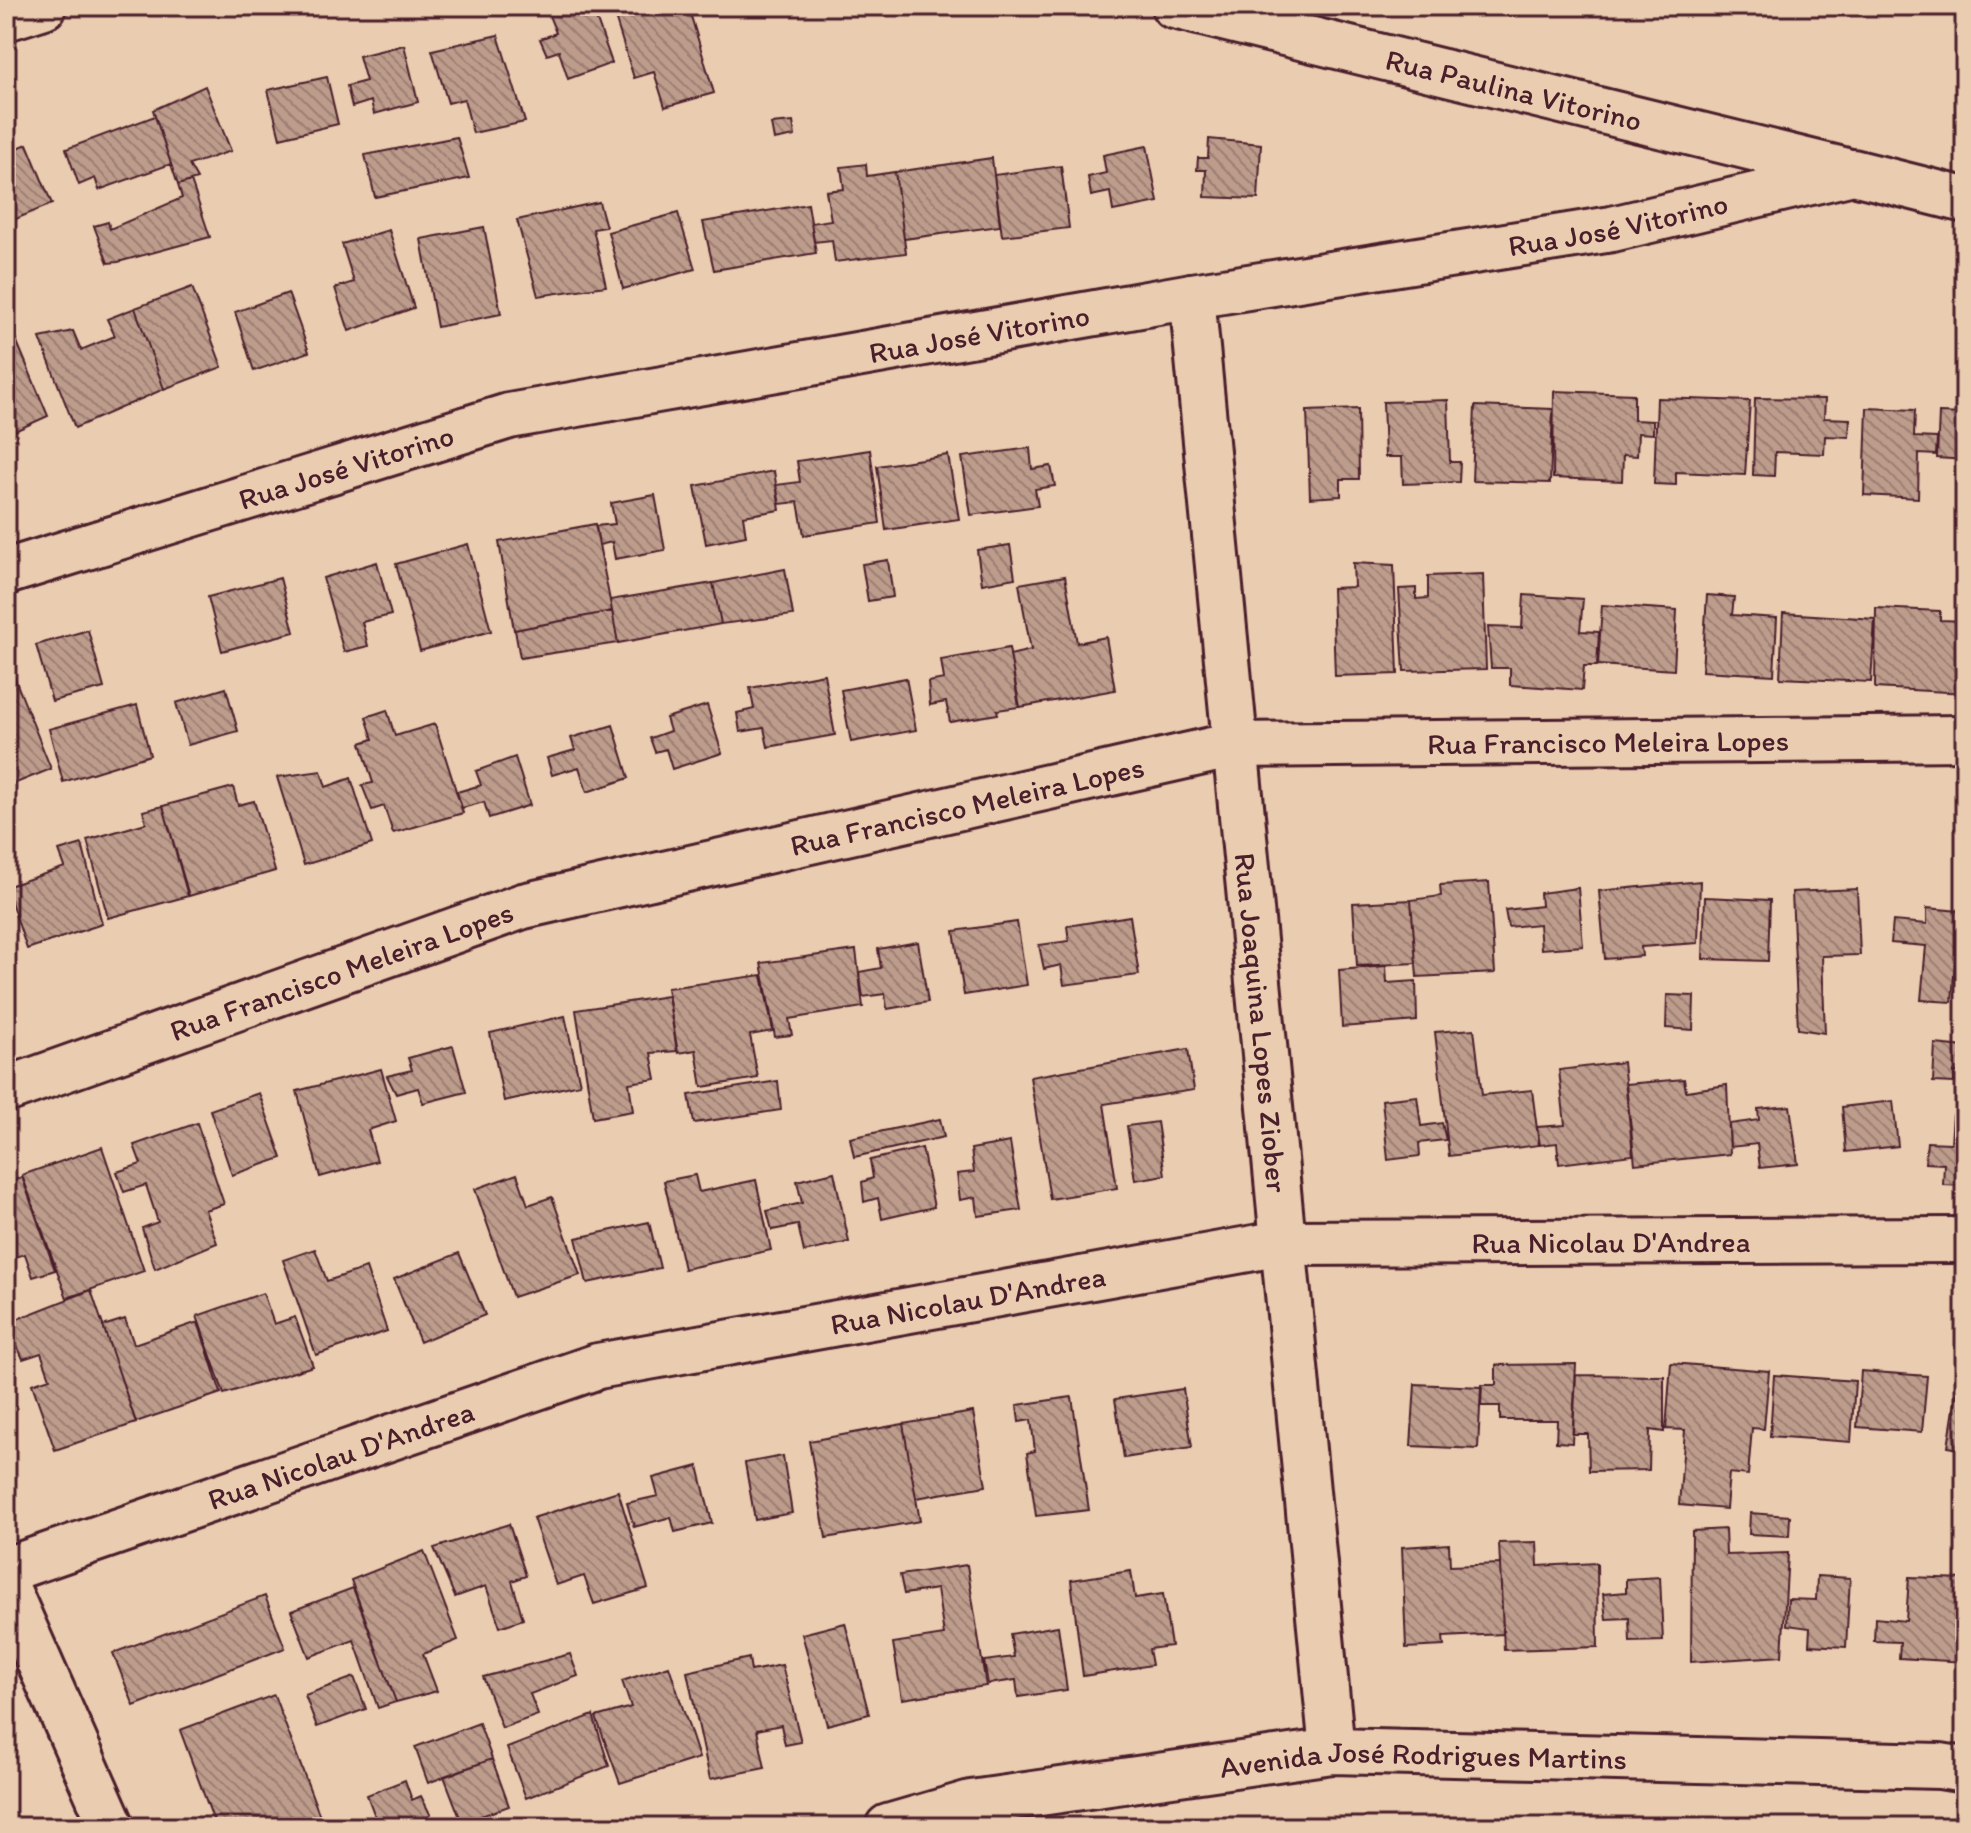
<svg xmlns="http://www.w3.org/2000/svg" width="1971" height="1833" font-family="Itim,sans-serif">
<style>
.building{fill:url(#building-back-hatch);stroke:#4a1f2b;stroke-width:2}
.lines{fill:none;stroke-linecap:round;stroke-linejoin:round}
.minor-casing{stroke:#4a1f2b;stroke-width:50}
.minor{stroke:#eacdb1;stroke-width:44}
.labels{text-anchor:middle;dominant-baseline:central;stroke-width:6;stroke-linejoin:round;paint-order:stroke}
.street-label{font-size:30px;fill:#4a1f2b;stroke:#eacdb1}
</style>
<defs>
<pattern id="building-back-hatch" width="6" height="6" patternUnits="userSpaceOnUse" patternTransform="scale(2)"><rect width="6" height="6" fill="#bd9c8c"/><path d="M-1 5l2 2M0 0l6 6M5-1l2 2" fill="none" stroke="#9c7f73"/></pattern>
</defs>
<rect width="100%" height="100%" fill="#eacdb1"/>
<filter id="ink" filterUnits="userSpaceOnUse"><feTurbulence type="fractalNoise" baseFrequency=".0125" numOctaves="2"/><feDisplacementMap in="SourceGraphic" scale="16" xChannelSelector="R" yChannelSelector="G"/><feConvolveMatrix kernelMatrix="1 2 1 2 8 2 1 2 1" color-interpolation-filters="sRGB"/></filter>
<g filter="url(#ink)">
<path class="building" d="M568 6H592L612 63 568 79 559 51 547 55 540 39 556 33 548 13Z
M639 6H688L714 93 665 107 654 72 634 78 614 14Z
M498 35 525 122 473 133 464 99 448 103 432 50Z
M404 45 418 102 374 114 371 101 352 107 347 86 366 81 359 56Z
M327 77 338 124 280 138 268 90Z
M205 86 231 151 189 165 197 179 178 185 153 110Z
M155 116 171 164 99 190 95 178 79 185 66 149Z
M793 122 795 136 774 140 771 124Z
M457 137 469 178 375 197 365 155Z
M1209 139 1261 144 1258 199 1205 197 1206 170H1197L1198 158H1208Z
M27 144 52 204 11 221 6 208V153Z
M1147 146 1158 202 1113 211 1110 192 1091 196 1088 177 1106 173 1103 155Z
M992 158 1000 226 904 239 895 172Z
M866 164 867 176 895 172 906 253 835 262 832 240 814 242 811 223 831 220 826 191 844 189 841 167Z
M1061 166 1069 228 1002 236 994 175Z
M191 181 210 237 118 262 108 263 94 226 108 222 110 229 182 198 178 185Z
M599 202 606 227 593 229 606 286 538 296 517 220Z
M808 204 816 253 714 270 703 222Z
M678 213 695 269 623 289 608 232Z
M484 227 501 314 437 327 421 239Z
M389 230 414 308 349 331 335 288 354 282 342 244Z
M192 287 222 367 164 389 135 308Z
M288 293 309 352 254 371 235 312Z
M135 308 164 389 75 428 40 338 73 331 81 350 115 336 107 319Z
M12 330 48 416 6 435V333Z
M1554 391 1634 394V420L1653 421V434L1638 433 1637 456 1623 455 1622 481 1553 478Z
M1657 398 1750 401 1745 475 1676 472V485L1654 484Z
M1755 398 1825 399 1824 418 1850 419 1849 437 1825 436 1824 454 1775 452 1774 476 1753 475Z
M1448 400 1450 462H1460L1459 482 1403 484 1402 457H1385L1383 402Z
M1475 406 1553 409 1550 483 1472 481Z
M1867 408 1915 410 1914 437 1937 438 1936 455 1919 454 1918 498 1864 495Z
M1358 409 1359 479H1341V496L1310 498 1307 411Z
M1939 413 1965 414V460L1937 458Z
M1030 448 1032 469 1051 466 1055 486 1035 489 1038 506 971 515 962 457Z
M870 450 880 523 804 535 798 502 780 504 776 485 800 482 797 461Z
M948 455 959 519 886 530 877 466Z
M774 471 780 510 743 516 746 536 706 544 695 486Z
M655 495 665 550 615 559 612 542 599 545 596 526 615 524 611 503Z
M595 524 612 611 514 630 499 542Z
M468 544 491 631 420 651 396 564Z
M1010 545 1015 578 982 584 977 550Z
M888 560 893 597 868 601 862 564Z
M377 562 391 615 362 622 368 646 344 652 323 578Z
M1353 563 1394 565 1398 674 1335 676 1332 588 1354 587Z
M785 569 793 615 721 624 713 583Z
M1483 574 1486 669 1404 671 1399 589 1416 588V599L1428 598V576Z
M1065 576 1077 643 1106 637 1115 690 1020 707 1010 655 1031 650 1019 584Z
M280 578 294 632 222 651 208 597Z
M713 583 721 624 618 643 610 600Z
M1524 595 1583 599 1580 631 1599 632 1597 666H1584L1582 690 1510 685V668H1491L1488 627 1522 628Z
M1707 595 1734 597 1732 615 1777 618 1774 675 1702 671Z
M1602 605 1677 610 1674 670 1598 665Z
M1876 608 1940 611V620L1965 621V693L1875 688Z
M612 611 618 643 520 658 515 630Z
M1783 613 1875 619 1871 682 1780 678Z
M88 630 104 688 52 701 36 645Z
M1009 648 1019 707 997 710 998 714 950 722 946 702 930 705 928 682 944 679 941 660Z
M9 664 51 769 6 787V665Z
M824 674 835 735 768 747 764 728 740 732 737 713 754 709 750 688Z
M906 678 916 730 851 742 841 690Z
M226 688 238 731 188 745 176 703Z
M137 705 150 755 63 782 49 729Z
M707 705 722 753 672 769 666 749 655 752 650 738 670 731 666 718Z
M387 710 395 736 435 724 463 813 393 833 384 806 372 810 362 785 373 783 361 743 373 739 366 717Z
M613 725 629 778 587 792 579 767 552 775 547 758 575 750 571 738Z
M515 757 530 805 489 818 484 802 462 808 457 792 481 785 476 771Z
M321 771 326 787 351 778 372 844 304 865 277 777Z
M233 787 238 805 254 801 275 871 189 896 163 806Z
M163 806 188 896 108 918 87 840 146 823 143 811Z
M82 844 102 924 27 949 6 887 65 867 59 851Z
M1700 881 1698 943 1641 947 1642 956 1605 959 1599 891Z
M1489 882 1495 973 1417 977 1411 900 1441 896 1440 885Z
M1578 888 1583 946 1541 949 1539 924 1508 927 1505 910 1541 906 1540 893Z
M1857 889 1860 955 1822 956 1825 1033 1798 1029 1792 892Z
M1705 897 1770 900 1768 961 1703 959Z
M1411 900 1416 963 1357 966 1353 903Z
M1927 908 1959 911 1952 1002 1921 1000 1926 946 1891 943 1893 921 1927 924Z
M1130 916 1139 975 1064 985 1061 965 1044 969 1039 945 1069 941 1067 926Z
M1017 922 1027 985 964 995 954 931Z
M918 942 928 1002 887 1009 885 994 863 997 859 972 881 968 878 949Z
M856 950 863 1007 789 1019 792 1035 775 1037 761 963Z
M1386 966 1387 983 1416 981 1417 1021 1342 1027 1339 970Z
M762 975 773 1031 750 1035 758 1078 702 1087 696 1050 678 1053 667 988Z
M1667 995 1694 996 1693 1030 1666 1028Z
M668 996 677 1051 651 1053 656 1079 629 1083 633 1111 593 1118 576 1010Z
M565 1016 580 1084 504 1101 490 1033Z
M1474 1029 1482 1095 1532 1090 1539 1145 1449 1156 1435 1032Z
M1935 1044 1965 1047V1073L1954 1072V1083L1933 1082Z
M453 1046 466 1092 423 1103 418 1088 396 1094 387 1076 412 1070 408 1058Z
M1188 1049 1194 1090 1104 1104 1117 1188 1050 1199 1030 1077Z
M1623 1062 1633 1155 1559 1164 1557 1143 1540 1145 1537 1127 1565 1125 1559 1070Z
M381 1069 396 1121 368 1130 377 1161 320 1177 297 1091Z
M1684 1079 1686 1091 1727 1085 1730 1154 1635 1164 1626 1084Z
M778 1081 781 1110 694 1123 689 1095Z
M259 1093 282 1158 232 1175 210 1110Z
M1417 1096 1421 1126 1442 1123 1446 1140 1419 1143 1420 1156 1388 1160 1382 1100Z
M1893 1101 1898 1146 1846 1152 1842 1107Z
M1790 1106 1798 1164 1760 1168 1757 1144 1730 1147 1729 1124 1759 1120 1758 1109Z
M1953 1115 1965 1116V1186L1943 1185 1944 1164 1925 1163 1927 1142 1951 1143Z
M940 1119 944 1137 854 1157 850 1138Z
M1157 1122 1165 1175 1135 1180 1127 1126Z
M197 1123 224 1204 205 1210 217 1243 155 1269 142 1228 158 1222 146 1185 124 1192 117 1172 141 1164 134 1145Z
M1010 1142 1021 1210 978 1216 976 1197 960 1200 957 1174 974 1172 971 1149Z
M102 1147 144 1271 67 1298 22 1175Z
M922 1148 934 1207 882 1219 878 1198 864 1202 862 1182 873 1178 870 1160Z
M834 1172 849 1242 804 1252 798 1225 772 1230 767 1211 802 1203 797 1181Z
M517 1174 528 1205 552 1197 580 1275 513 1297 475 1189Z
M695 1175 699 1192 756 1180 771 1250 684 1269 664 1181Z
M22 1177 55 1270 33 1277 25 1254 6 1260V1183Z
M649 1222 660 1268 587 1283 576 1238Z
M315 1249 327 1281 366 1268 387 1331 316 1355 283 1260Z
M459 1253 485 1315 420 1342 394 1279Z
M91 1290 136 1423 55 1450 32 1384 50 1378 41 1353 23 1359 7 1323Z
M263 1293 274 1324 295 1317 313 1366 224 1394 197 1316Z
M125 1319 134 1344 198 1322 221 1393 136 1422 103 1326Z
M1671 1363 1769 1371 1764 1429 1752 1428 1748 1475 1729 1473 1726 1509 1679 1505 1685 1430 1666 1429Z
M1576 1364 1572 1443 1556 1442 1557 1420H1500V1406H1481L1482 1385H1496V1365Z
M1861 1371 1927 1376 1922 1432 1857 1427Z
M1576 1375 1664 1376V1432L1650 1430 1649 1470 1589 1471 1588 1434H1573Z
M1774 1375 1855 1381 1851 1442 1770 1436Z
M1415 1384 1481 1387 1478 1449 1411 1446Z
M1958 1384 1965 1385V1450L1948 1447Z
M1183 1389 1192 1447 1124 1458 1115 1399Z
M1072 1397 1089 1510 1036 1516 1027 1453 1035 1451 1031 1420 1019 1422 1017 1405Z
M973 1412 986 1486 916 1498 903 1424Z
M903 1424 920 1521 826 1538 809 1441Z
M783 1456 792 1513 755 1520 745 1463Z
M698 1466 712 1523 675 1532 671 1517 634 1527 627 1503 658 1496 653 1478Z
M618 1491 648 1588 594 1604 584 1576 556 1585 533 1518Z
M1750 1513 1790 1516 1789 1536 1749 1534Z
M509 1524 526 1576 512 1581 523 1619 500 1627 486 1586 455 1597 434 1548Z
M1725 1529 1726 1555 1788 1553 1782 1656 1691 1662 1692 1531Z
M1537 1542 1538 1566 1597 1563 1598 1647 1504 1650 1499 1543Z
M1449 1544 1450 1566 1500 1564 1503 1634 1443 1637 1444 1646 1406 1648 1402 1547Z
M424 1551 458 1640 423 1654 437 1691 396 1702 351 1580Z
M967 1565 986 1686 902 1699 893 1643 944 1635 937 1589 904 1594 900 1575Z
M1131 1571 1135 1598 1163 1594 1171 1646 1149 1649 1152 1665 1083 1676 1071 1580Z
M1817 1576 1850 1578 1846 1647 1809 1645 1810 1628 1787 1625 1788 1599 1816 1600Z
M1660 1577 1663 1641 1630 1642 1629 1618 1606 1619 1603 1594 1626 1592V1579Z
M1909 1577 1965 1579V1662L1899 1658 1900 1642 1874 1641 1875 1618 1906 1621Z
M353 1588 396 1702 378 1708 354 1640 309 1657 291 1611Z
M265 1596 285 1648 134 1706 113 1653Z
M845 1623 869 1714 827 1725 802 1634Z
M1058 1626 1067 1690 1018 1697 1016 1680 988 1684 984 1661 1014 1657 1010 1634Z
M570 1654 578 1676 530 1694 538 1715 502 1728 483 1677Z
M749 1658 751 1671 782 1665 801 1742 785 1745 781 1725 757 1730 765 1768 710 1779 687 1672Z
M669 1666 699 1758 620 1783 596 1717 631 1707 622 1681Z
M354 1677 366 1709 317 1727 305 1695Z
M274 1695 324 1827H216L180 1730Z
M593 1715 609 1766 526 1798 507 1748Z
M479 1723 492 1759 428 1783 415 1747Z
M492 1759 509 1806 462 1823 444 1776Z
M405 1780 412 1800 421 1796 431 1816 423 1819 426 1827H379L367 1795Z"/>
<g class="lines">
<defs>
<g id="minor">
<path id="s1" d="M1174 6 1843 170"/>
<path d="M6 18 44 6"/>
<path id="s2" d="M1192 296 1332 1751"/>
<path id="s3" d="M6 572 509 416 1192 296 1612 229 1853 172 1965 200"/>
<path id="s4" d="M6 1090 523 906 1234 745 1965 738"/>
<path id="s5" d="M6 1570 598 1366 1282 1243 1965 1240"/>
<path d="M6 1586 112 1827"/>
<path id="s6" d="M888 1827 971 1803 1332 1751 1940 1766 1965 1770"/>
</g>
</defs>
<use href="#minor" class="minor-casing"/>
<use href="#minor" class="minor"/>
</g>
</g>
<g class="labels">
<g class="street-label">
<text stroke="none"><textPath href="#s1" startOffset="350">Rua Paulina Vitorino</textPath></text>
<text stroke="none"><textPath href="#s3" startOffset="1652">Rua José Vitorino</textPath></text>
<text stroke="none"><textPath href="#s3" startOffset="1004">Rua José Vitorino</textPath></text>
<text stroke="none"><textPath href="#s3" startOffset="356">Rua José Vitorino</textPath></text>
<text stroke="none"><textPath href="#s4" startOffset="1652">Rua Francisco Meleira Lopes</textPath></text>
<text stroke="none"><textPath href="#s4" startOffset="1004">Rua Francisco Meleira Lopes</textPath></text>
<text stroke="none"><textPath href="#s4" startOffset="356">Rua Francisco Meleira Lopes</textPath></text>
<text stroke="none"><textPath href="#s2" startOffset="730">Rua Joaquina Lopes Ziober</textPath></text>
<text stroke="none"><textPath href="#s5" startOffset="1650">Rua Nicolau D'Andrea</textPath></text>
<text stroke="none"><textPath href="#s5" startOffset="1002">Rua Nicolau D'Andrea</textPath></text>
<text stroke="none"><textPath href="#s5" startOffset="354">Rua Nicolau D'Andrea</textPath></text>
<text stroke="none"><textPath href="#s6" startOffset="542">Avenida José Rodrigues Martins</textPath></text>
</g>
</g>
<rect width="1971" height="1833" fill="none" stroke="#eacdb1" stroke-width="32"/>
<rect x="16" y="16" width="1939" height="1801" fill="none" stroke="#4a1f2b" stroke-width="3" filter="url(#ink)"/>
</svg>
